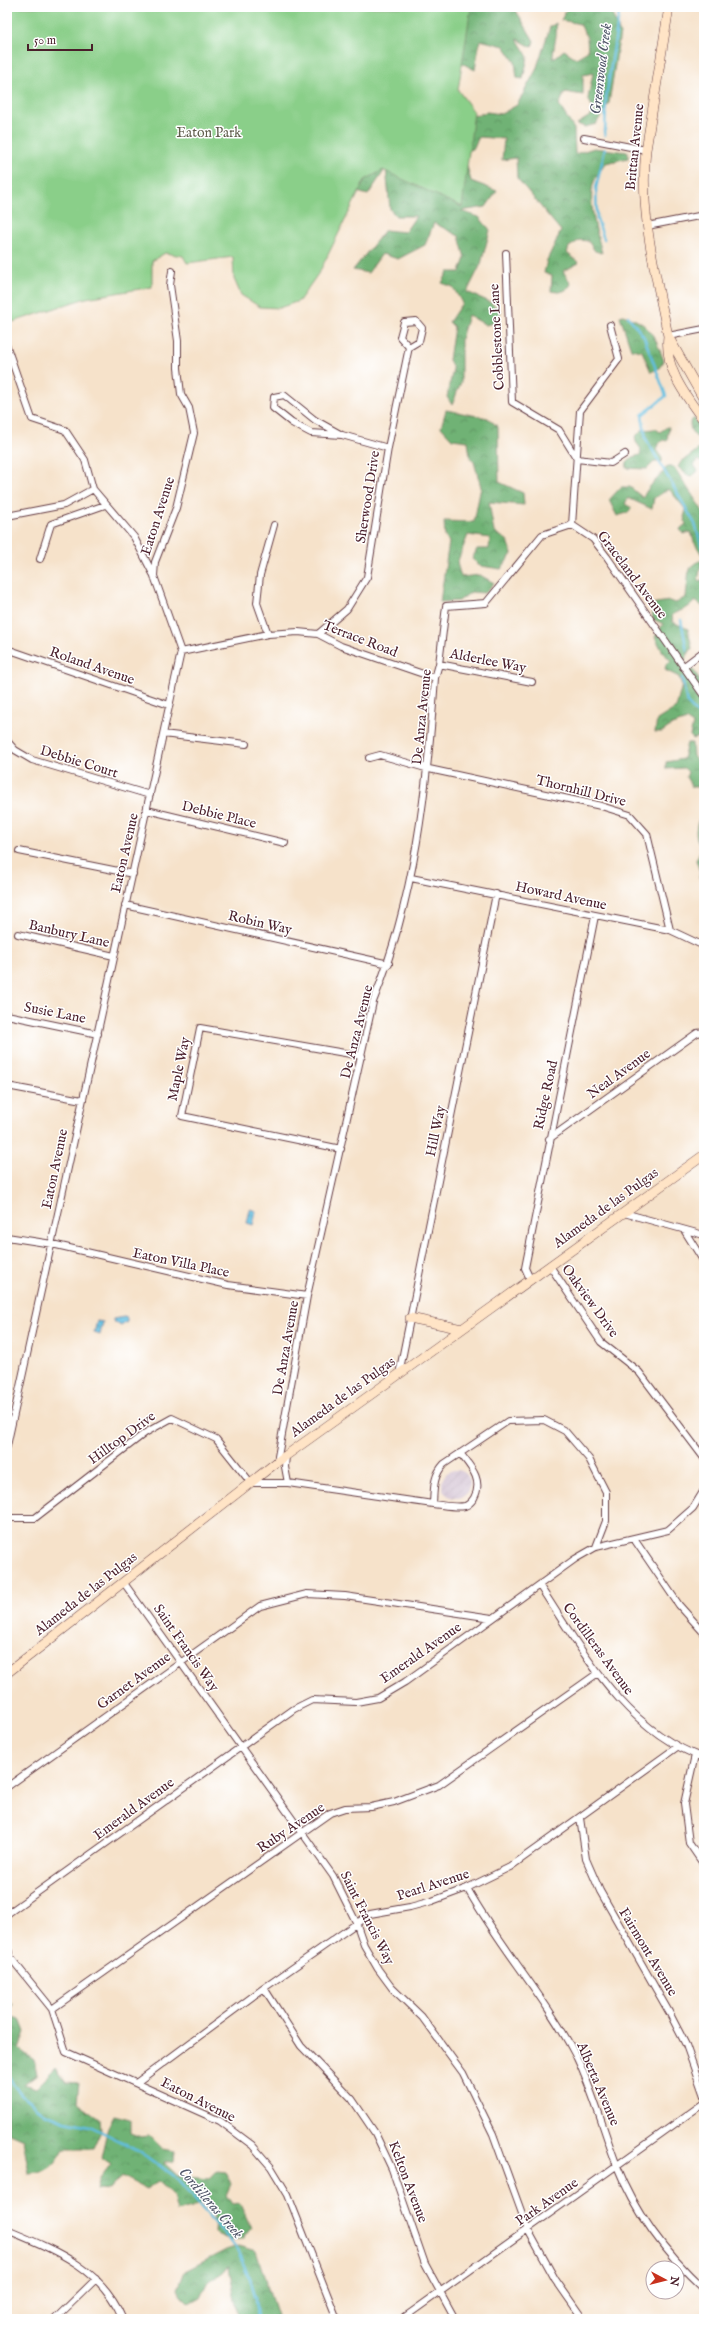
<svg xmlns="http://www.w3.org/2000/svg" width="711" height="2326" font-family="'IM FELL English',serif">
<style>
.industrial{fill:url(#industrial-furrows)}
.forest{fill:url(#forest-crowns);stroke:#5c6850}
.park{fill:#8acf89;stroke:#6a775a}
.water{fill:url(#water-ripples);stroke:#566e86}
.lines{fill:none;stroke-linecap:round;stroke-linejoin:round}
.stream{stroke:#62bee0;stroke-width:2.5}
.minor-casing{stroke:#643c43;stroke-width:8}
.secondary-casing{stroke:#643c43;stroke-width:10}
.minor{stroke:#fff;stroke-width:6}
.secondary{stroke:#ffe4c6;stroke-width:9}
.labels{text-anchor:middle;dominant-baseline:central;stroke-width:3;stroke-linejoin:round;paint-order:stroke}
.park-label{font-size:14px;fill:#605d4c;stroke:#fff}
.street-label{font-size:14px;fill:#4a1f2b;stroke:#fff}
.water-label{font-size:15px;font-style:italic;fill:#52576a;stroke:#fff}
</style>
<defs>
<pattern id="industrial-furrows" width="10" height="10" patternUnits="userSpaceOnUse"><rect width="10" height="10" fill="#cfbdcf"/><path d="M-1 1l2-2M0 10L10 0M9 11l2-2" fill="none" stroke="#b3a2b2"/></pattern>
<pattern id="forest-crowns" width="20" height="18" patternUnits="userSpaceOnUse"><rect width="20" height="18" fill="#6fb275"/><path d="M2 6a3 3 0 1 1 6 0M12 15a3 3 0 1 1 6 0" fill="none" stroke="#5d9060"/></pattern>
<pattern id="water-ripples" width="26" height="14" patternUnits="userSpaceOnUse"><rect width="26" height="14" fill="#62bee0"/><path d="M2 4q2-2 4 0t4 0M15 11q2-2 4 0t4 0" fill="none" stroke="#539ab6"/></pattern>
</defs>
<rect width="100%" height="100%" fill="#fff"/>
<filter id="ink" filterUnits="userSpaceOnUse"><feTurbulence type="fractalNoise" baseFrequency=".025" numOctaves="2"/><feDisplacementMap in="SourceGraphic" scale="8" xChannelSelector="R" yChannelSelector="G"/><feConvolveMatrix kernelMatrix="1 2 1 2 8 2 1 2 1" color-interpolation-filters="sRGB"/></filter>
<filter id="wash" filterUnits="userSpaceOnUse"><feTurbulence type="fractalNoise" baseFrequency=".012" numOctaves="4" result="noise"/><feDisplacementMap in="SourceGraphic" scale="16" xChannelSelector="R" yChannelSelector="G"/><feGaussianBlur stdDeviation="0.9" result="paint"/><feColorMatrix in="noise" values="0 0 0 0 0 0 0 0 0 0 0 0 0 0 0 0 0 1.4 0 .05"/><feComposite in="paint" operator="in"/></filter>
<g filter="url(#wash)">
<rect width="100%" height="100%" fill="#f6e2ca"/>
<path class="industrial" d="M442 1484a14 14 0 1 1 28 0a14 14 0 1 1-28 0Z"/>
<path class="forest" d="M388 7H514L534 41 532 47 517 39 528 57 523 79 517 78 515 62 504 46 480 40 475 70 452 58Z
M568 7H609L620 33 609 103 596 124 585 127 577 124 595 113 588 98 593 73 583 75V95L565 92 559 105 574 129 575 154 594 148 628 152V158L606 163C602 168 598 174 595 179 586 198 597 233 602 253L595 251 588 241 580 240 569 247 567 253 579 263 563 271 571 284C566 292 560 293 551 291L552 276 544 273 547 260 561 231 517 178 516 158 502 160 504 139 479 137 473 149 463 151 471 181 497 191 486 207 461 211 479 217 490 230 481 264 467 292 490 302 501 311 496 322 486 325 468 315 461 339V382L452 405 447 397 453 369 449 360 454 327 449 322 462 303 453 287 442 283 448 272H460L465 258 459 236 434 223 425 245 398 259 382 254 368 273 353 270 385 230 405 232 416 216H396L390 209 386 168 368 195 350 190 342 87 467 118 487 112 501 114 517 105 536 70 550 27 556 23C558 36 553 46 553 59L564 50 576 58 588 51 587 38 580 24 561 20Z
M623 315C651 324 654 335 664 361L659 368 651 372 642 351 631 349 620 316Z
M446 410 488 418 498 427 499 482 523 493 524 505 489 502 494 532 507 540 512 554 501 569 481 566 472 559 477 549H489L490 538 468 535 457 563 461 577 480 575 494 583 485 593 471 592 459 601 440 602 449 542 445 537 444 521 474 522 481 487 474 462 470 457 468 441 452 439 441 427Z
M694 418 704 434V440C694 437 690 433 690 422Z
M667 427H669L667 441 663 440 658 444 656 450 662 458V462H654L647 469 626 468 627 463 633 457 640 455 641 449 636 442 635 437 642 430 656 429 660 432Z
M699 449 704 452V463L697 460 694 465 698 471 692 476 687 475 678 467 681 462Z
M667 467H674L704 513V558L694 542 691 532 683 534 680 529 686 524 684 517 686 510 669 489 654 498 652 509 628 498 625 504 632 508 627 513 617 516 609 500 621 487H630L643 498C647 486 660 478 667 467Z
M700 560 702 561 698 580 701 581 704 576V607L695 601 690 606 672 615 673 622 688 629 692 648 683 662C709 676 704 709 704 735L693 739 690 736 693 724 687 720 672 725 662 732H655L657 720 676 708 682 685 679 677 665 670 666 664 671 661 663 652 655 637 663 624 653 619 651 604 669 601 676 603 686 597 689 569Z
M687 743H692L693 756 704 772V789L703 787H692L686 777 688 772 684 768 666 769V762L683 759Z
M704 814V882L699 878 700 872 696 860 701 849C695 836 694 829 701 815Z
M7 2003 13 2004 8 2016 20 2019 25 2032 19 2049 34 2060 37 2074 24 2084 36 2088 56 2068 66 2082 79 2083 77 2102 100 2119 101 2131 93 2149H64C54 2166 50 2172 29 2173L23 2139 7 2132Z
M114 2115 130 2119V2133L141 2137 149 2136 162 2149 175 2151 174 2162 164 2163 178 2176 209 2179 217 2171 226 2172 231 2184 226 2195 232 2204 240 2203 251 2228 242 2240 228 2239 214 2233 215 2216 202 2201 191 2207 177 2211 173 2195 158 2181 146 2189 121 2176 110 2190 97 2189 100 2178 111 2164 101 2157 108 2127Z
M238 2246 256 2251 278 2319H235L238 2316 229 2267 207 2283 200 2298 189 2304 181 2296 178 2289 185 2271 226 2250Z"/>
<path class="park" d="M7 7H471L458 90 474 112 462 207 383 170 365 180 320 271 299 301 279 308 260 307 241 295 234 279 233 257 187 263 183 256 165 253 152 261V287L86 298 13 322 7 316Z"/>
<path class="water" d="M250 1209 256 1211 253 1225 247 1223Z
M124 1317 127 1318V1322L121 1326 113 1321V1319Z
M97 1321 103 1322 100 1335 94 1333Z"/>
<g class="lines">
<path class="stream" d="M605 135 606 98 620 7
M604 239 597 219 596 188 605 149
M628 316 644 337 666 396 642 415 646 439 695 524 704 554
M681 620 687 651
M682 678 687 703 704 721
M7 2073 14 2086 25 2098 45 2113 65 2121 90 2126 138 2150 173 2175 235 2246 249 2276 256 2298 258 2319"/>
</g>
</g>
<g filter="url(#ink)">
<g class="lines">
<defs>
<path id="minor" d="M584 138 646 150
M647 226 704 215
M506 253 512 402 559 430 577 459
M668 336 704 329
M7 347 32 419 65 430 85 460 93 489 134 537 153 574
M342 435 315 420 284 395 274 397 273 408 292 423 311 433 342 435 388 448
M577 459 611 463 625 454
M7 516 64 505 93 489
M572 525 593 539 607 557 704 696
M572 525 580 411 619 359 610 325
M40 559 51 524 105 505
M268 634 257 603 260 575 274 525
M318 634 347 609 367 577 388 448 409 347 419 341 422 328 416 321 404 322 400 337 409 347
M7 649 169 705
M181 652 268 634 298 632 318 634 341 646 435 678
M439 664 532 682
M683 667 704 651
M163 734 246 744
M7 741 15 750 32 760 150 795
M369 758 380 755 429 769 601 806 630 815 647 834 670 930
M147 810 285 843
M19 851 133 874
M411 878 670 930 704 946
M125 905 389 964
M18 934 114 956
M7 1015 98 1034
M7 1086 82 1100
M549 1139 697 1033 704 1032
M341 1149 182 1116 200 1028 362 1056
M624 1213 704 1235
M684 1230 704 1262
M7 1237 52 1244 228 1285 307 1296
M550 1266 601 1342 639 1372 704 1458
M530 1279 525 1268 595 916
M399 1374 496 894
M7 1446 181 652 154 576 155 562 176 508 194 433 189 408 181 394 178 368V341L170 285 172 271
M286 1456 285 1467 288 1483
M277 1462 307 1296 373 1002C415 898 427 790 435 678L439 664 446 606 486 603 542 535 572 525
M433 1504C443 1505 455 1508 465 1506 468 1505 472 1501 474 1498 484 1480 470 1466 460 1453
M7 1518H35L145 1433 172 1418 216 1439 251 1483H288L433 1504C434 1488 433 1476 444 1464L508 1421 544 1420 565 1431 589 1459 606 1492V1521L596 1547
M634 1539 679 1605 704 1633
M124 1583 333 1876 356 1922 364 1945 378 1969 392 1988 422 2017 463 2073 493 2134 528 2230 555 2279 583 2319
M539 1585C583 1651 624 1730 704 1758
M695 1755 684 1804 689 1843 704 1865
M7 1787 260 1606 307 1594 345 1596 492 1618
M580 1818 586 1859 600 1891 669 2012 686 2045 704 2096
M467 1888C500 1947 545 1996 576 2056 593 2091 603 2129 617 2166 636 2214 666 2254 704 2289
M7 1914 294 1709 312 1700 356 1702 378 1698 405 1682 575 1559 596 1547 668 1530 693 1508 704 1490
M7 1945 10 1957 52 2009 66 2052 220 2121 252 2145 271 2167 288 2195 337 2319
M264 1988 301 2046 352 2099 375 2133 392 2169 425 2264 455 2319
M52 2009 330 1813 345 1808 371 1807 394 1802 439 1785 598 1673
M136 2083 264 1988 370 1914 410 1907 432 1901 467 1888 510 1867 677 1747
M7 2230C55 2250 102 2268 123 2319
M55 2319 96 2279
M402 2319 704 2103"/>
<path id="secondary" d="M669 7 646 150C639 213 656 274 668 336 664 369 686 396 704 421
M668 336 704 400
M410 1318 462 1329
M7 1673 277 1462 704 1155"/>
</defs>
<use href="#minor" class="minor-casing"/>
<use href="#secondary" class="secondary-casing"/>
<use href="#minor" class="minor"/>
<use href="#secondary" class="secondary"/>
</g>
</g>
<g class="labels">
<g class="park-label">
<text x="209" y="133">Eaton Park</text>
</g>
<g class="street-label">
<text transform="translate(635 147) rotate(-84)">Brittan Avenue</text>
<text transform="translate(497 337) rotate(-93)">Cobblestone Lane</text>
<text transform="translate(368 497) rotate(-81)">Sherwood Drive</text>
<text transform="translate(158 516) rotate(-72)">Eaton Avenue</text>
<text transform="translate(632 575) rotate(53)">Graceland Avenue</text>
<text transform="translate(360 639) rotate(21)">Terrace Road</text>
<text transform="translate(488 661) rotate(11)">Alderlee Way</text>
<text transform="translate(92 666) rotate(19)">Roland Avenue</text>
<text transform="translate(422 717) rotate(-84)">De Anza Avenue</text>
<text transform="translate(79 762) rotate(17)">Debbie Court</text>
<text transform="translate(581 791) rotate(14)">Thornhill Drive</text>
<text transform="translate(219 815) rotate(14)">Debbie Place</text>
<text transform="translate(125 853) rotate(-77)">Eaton Avenue</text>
<text transform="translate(561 896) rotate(12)">Howard Avenue</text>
<text transform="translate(260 923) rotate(13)">Robin Way</text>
<text transform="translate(69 934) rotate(13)">Banbury Lane</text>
<text transform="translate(55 1013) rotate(11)">Susie Lane</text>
<text transform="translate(357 1032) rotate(-76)">De Anza Avenue</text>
<text transform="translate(179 1069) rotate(-78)">Maple Way</text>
<text transform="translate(619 1074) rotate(-36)">Neal Avenue</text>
<text transform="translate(546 1095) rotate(-78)">Ridge Road</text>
<text transform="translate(436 1131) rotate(-78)">Hill Way</text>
<text transform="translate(55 1169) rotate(-78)">Eaton Avenue</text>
<text transform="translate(606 1208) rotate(-36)">Alameda de las Pulgas</text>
<text transform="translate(181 1263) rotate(12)">Eaton Villa Place</text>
<text transform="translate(590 1301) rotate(54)">Oakview Drive</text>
<text transform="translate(286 1348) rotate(-80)">De Anza Avenue</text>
<text transform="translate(343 1397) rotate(-36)">Alameda de las Pulgas</text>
<text transform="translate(122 1438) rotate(-36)">Hilltop Drive</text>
<text transform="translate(86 1594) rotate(-38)">Alameda de las Pulgas</text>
<text transform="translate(186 1648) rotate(55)">Saint Francis Way</text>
<text transform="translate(598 1649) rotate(54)">Cordilleras Avenue</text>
<text transform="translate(421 1653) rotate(-35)">Emerald Avenue</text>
<text transform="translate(134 1681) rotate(-36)">Garnet Avenue</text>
<text transform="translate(134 1809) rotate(-36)">Emerald Avenue</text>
<text transform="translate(291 1828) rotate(-34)">Ruby Avenue</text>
<text transform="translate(433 1885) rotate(-18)">Pearl Avenue</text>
<text transform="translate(367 1918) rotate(63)">Saint Francis Way</text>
<text transform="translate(648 1952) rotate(59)">Fairmont Avenue</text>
<text transform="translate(598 2084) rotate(67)">Alberta Avenue</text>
<text transform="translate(198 2100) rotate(27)">Eaton Avenue</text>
<text transform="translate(408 2182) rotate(69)">Kelton Avenue</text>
<text transform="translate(547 2202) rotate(-35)">Park Avenue</text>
</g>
<g class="water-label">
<text transform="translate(601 69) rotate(-83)">Greenwood Creek</text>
<text transform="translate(211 2203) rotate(49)">Cordilleras Creek</text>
</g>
</g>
<rect width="711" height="2326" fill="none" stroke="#fff" stroke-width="24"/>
<g transform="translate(665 2280) rotate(97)"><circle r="19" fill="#ffffff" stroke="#b7a5aa"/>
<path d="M0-3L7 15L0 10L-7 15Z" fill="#c8321e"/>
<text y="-6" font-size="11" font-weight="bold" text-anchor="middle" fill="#4a1f2b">N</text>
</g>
<path d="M28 44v6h64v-6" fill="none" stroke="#4a1f2b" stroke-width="2"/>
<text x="34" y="44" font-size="12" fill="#4a1f2b" stroke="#ffffff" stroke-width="3" paint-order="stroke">50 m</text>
</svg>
